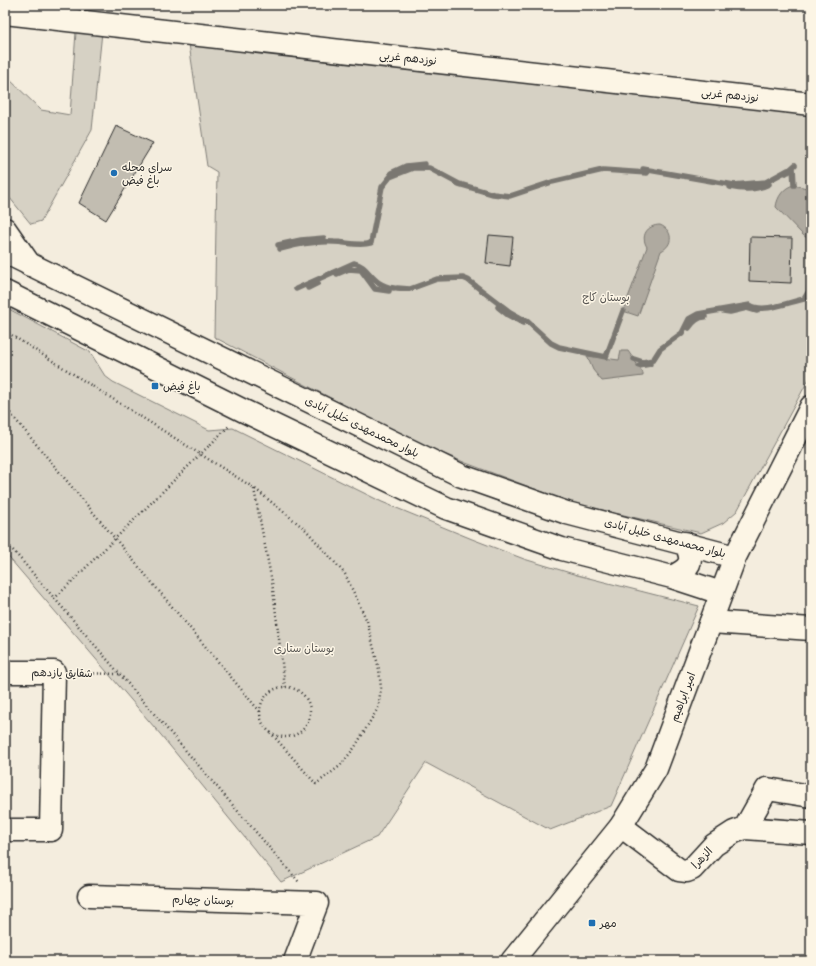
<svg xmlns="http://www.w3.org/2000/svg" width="816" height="966" font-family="'Balsamiq Sans','Playpen Sans Arabic',sans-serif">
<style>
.green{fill:#d6d1c4;stroke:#807e78}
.water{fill:#afaaa0;stroke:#7a7771}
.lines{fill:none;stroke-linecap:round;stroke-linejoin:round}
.stream{stroke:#7a7771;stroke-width:5.5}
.building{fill:#c2bdb1;stroke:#2b2b2b}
.minor-casing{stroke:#2b2b2b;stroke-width:25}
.major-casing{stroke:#2b2b2b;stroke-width:25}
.path{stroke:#2b2b2b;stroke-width:2.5;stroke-dasharray:1 3;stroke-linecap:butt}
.minor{stroke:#fcf5e5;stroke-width:22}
.major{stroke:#fcf5e5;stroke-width:22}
.poi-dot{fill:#1f6fb2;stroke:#fcf5e5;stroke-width:1.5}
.labels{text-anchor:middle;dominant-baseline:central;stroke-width:3;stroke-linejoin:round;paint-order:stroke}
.street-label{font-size:11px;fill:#2b2b2b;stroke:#fcf5e5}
.poi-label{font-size:11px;fill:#2b2b2b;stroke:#fcf5e5;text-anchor:start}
.park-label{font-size:11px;fill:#565451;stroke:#fcf5e5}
</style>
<rect width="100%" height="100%" fill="#f4edde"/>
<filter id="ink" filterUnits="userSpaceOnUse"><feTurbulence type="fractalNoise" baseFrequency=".025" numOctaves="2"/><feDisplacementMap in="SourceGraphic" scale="8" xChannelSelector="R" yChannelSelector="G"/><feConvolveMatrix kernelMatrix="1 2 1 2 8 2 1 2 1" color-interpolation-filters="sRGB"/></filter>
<g filter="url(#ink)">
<path class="green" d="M76 32H102L92 130 41 221 31 224 5 192V75L41 110 70 115Z
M189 44 811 114V375L737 511 723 523 701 533 572 503 466 463 411 440 214 337 217 172 207 166Z
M5 307 90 352 105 376 113 382 209 430 233 428 382 502 472 539 524 559 577 575 699 606 611 806 550 830 426 763 377 837 281 882 161 735 5 553Z"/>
<path class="water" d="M794 185 811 189V241L803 235 776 207C777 197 784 187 794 185Z
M660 225C673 230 674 245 661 251L638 316 623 311 647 247C640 236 647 225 660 225Z
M621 351H628L643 373V376L602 381 593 370 587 356 619 360Z"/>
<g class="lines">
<path class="stream" d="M793 167 794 185
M643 169 734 185 766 182 788 170V172
M391 173 406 166 425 164
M786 173 795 165
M730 187C743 190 757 190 769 184
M278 245 301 240 324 238
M280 249C298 244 315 241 334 242 346 242 359 247 371 243L382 187 390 177 413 168H429L459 184 493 194 510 196 552 182 603 170 647 173
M337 274 349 269 361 270 375 289 389 291
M308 288 318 283
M397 288 410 289 437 279 463 278 468 280 510 312 528 322 551 343 559 347 606 357 623 311
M296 289 354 263C370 266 370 285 394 288
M498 307 508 315 523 323
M723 311 730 312 747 308 757 311
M689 328C693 322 698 317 705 317
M634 359 643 362 653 360 660 349 682 333 689 319 698 314 750 305C763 314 789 302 804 299L809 291 811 277
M639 366 650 364"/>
</g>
<path class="building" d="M116 126 153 143 106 220 79 203Z
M489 235 513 237 510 266 486 263Z
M750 237 792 238 791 283 749 281Z"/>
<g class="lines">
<defs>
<path id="minor" d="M5 13 811 104
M5 229 30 265
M711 622 811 629
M5 672H54L51 830H5
M621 826 679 870 687 871 692 869 714 845 734 832 745 828 767 789 811 796
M745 828 811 833
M89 896 317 903 295 961"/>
<path id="major" d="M5 252 462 476 567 513 735 557
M5 292 244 411 446 508 562 549 672 577 721 593
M672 577C690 568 695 562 685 543
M512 961 621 826 656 769 735 557 811 407"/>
</defs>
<use href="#minor" class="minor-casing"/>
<use href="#major" class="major-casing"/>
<path class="path" d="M5 331 254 488 306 530 345 574 367 621 379 669 381 688 378 708 355 747 340 766 316 784 270 732
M5 407 261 713
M254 489 272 582 285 687
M5 541 299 882
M54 599 229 426
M74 673 119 674
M260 712a25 25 0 1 1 50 0a25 25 0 1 1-50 0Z"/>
<use href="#minor" class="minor"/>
<use href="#major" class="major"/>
</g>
</g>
<g class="poi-dot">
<circle cx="114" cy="173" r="4"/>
<rect x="151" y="382" width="8" height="8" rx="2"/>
<rect x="588" y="919" width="8" height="8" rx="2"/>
</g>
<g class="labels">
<g class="street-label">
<text transform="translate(408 58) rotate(6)">نوزدهم غربی</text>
<text transform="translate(730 95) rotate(6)">نوزدهم غربی</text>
<text transform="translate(362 427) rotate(26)">بلوار محمدمهدی خلیل آبادی</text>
<text transform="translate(665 538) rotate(15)">بلوار محمدمهدی خلیل آبادی</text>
<text transform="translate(62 673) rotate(1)">شقایق یازدهم</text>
<text transform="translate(683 697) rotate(-69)">امیر ابراهیم</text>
<text transform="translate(702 858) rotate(-46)">الزهرا</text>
<text transform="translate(203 900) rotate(2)">بوستان چهارم</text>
</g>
<g class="poi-label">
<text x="122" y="167">سرای محله<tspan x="122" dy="13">باغ فیض</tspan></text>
<text x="163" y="386">باغ فیض</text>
<text x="600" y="923">مهر</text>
</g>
<g class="park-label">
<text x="606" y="297">بوستان کاج</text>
<text x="304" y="648">بوستان ستاری</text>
</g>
</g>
<rect width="816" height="966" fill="none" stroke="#fcf5e5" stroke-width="20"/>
<rect x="10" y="10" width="796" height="946" fill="none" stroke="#2b2b2b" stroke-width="1.5" filter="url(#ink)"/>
</svg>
